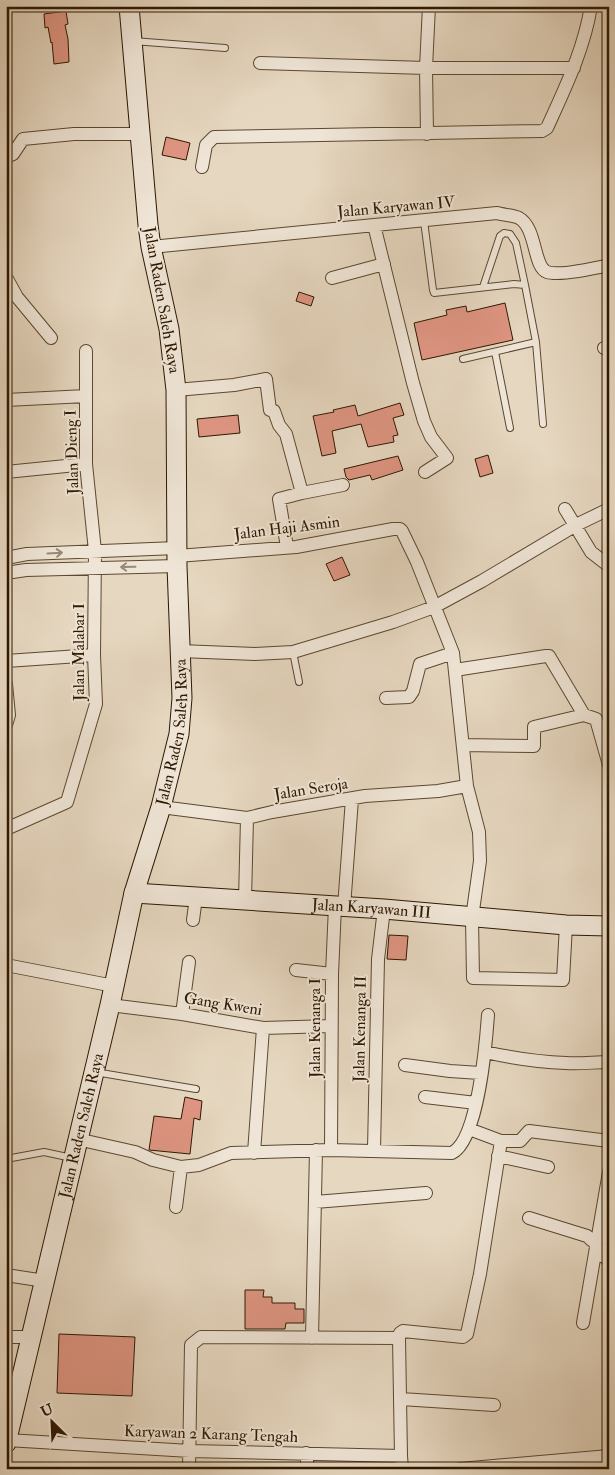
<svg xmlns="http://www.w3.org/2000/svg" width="615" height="1475" font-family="'IM FELL Double Pica',serif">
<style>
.building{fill:#df9582;stroke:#2d1800}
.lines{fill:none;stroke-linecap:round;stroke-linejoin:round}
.lane-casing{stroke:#5b4830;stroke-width:8}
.street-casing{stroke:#5b4830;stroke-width:14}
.secondary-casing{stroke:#2d1800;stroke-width:21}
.lane{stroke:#efe5d6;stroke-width:6}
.street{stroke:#efe5d6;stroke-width:12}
.secondary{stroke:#efe5d6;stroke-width:19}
.oneway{stroke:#988976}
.labels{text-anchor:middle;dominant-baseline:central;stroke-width:4;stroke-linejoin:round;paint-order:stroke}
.street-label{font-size:16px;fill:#2d1800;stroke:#efe5d6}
</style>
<rect width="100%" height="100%" fill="#e6d7c0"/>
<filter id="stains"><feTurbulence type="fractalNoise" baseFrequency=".004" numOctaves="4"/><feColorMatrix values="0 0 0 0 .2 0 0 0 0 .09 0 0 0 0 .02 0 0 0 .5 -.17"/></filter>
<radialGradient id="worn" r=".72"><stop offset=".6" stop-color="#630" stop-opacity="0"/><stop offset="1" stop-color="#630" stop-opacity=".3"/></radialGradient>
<path class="building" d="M66 11 68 24 65 25 68 39 69 62 54 64 52 42 51 43 48 27 45 28 44 14Z
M166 137 190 143 186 160 162 155Z
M299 292 314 297 311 306 296 301Z
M505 303 513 340 422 360 414 323 447 315 446 310 466 306 467 312Z
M400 403 404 415 393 418 398 435 393 436 394 442 368 447 361 424 332 431 336 453 322 456 313 416 334 412 333 410 355 405 358 416Z
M238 415 240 433 199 437 197 419Z
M488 455 493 473 480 477 475 459Z
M398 456 403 470 372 480 370 475 349 480 346 477 344 469Z
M342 557 350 575 334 581 326 564Z
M389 935 408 936 406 960 387 959Z
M185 1097 202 1101 200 1120 194 1118 190 1154 149 1150 154 1116 181 1119Z
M245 1290H264L263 1297H272V1303H295V1309H304V1323H286L285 1329H245Z
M59 1334 135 1337 132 1396 57 1393Z"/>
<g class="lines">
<defs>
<path id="lane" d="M133 41 225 48
M424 221 433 290 434 293 514 284 525 285 536 342 543 424
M483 287 500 236 504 233 510 234 516 243 525 285
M495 352 510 428
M463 359 536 342
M293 652 299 682
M95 1072 196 1089
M6 1159 44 1152 72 1158"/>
<path id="street" d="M260 63 426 68H574
M427 134 426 68 429 6
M6 157 13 154 23 139 74 134H140
M202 167 206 145 214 137 542 131 547 128C565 88 584 50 591 6
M374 225 413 383 424 421 431 437 447 458 425 472
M151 247 497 213C503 215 513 215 519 218 537 228 533 267 547 272 559 276 596 268 609 265
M6 277 17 297 51 338
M332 278 384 264
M604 348 609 347
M176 390 234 385 266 379 270 410 274 411 279 425 286 434 302 493 279 499 287 547
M6 400 86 396
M6 472 86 464
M302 493 343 485
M565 509 591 552 609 566
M177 556 296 547 393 529H400L402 531 417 562 453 653 467 786 479 832 480 861 472 918 473 978 563 980 566 925
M6 558 27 554 177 548
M6 573 26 570 177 566
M180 651 255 654 293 652 393 622 434 607 482 581 576 525 609 509
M6 661 94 655
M455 670 546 656H549L584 715 596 719 609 765
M6 684 9 715 6 725
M386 698 409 697 413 691 420 664 453 653
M463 745 534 746V727L584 715
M161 807 247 818 272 812 365 796 438 791 467 786
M6 829 67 802 96 704 94 655 95 551 86 464V351
M245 900 247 818
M344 907 352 799
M193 920 196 897
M6 965 114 986
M296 970 332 974
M110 1005 182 1014 263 1028 331 1026
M182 1014 189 962
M485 1052C512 1058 539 1062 566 1063 580 1064 595 1062 609 1062
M405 1065 450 1071 480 1073
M425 1097 476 1103
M469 1129 501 1141H520L529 1131 609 1141
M77 1139 135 1152 153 1160 181 1167 199 1165 231 1153 331 1150 452 1153C478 1140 486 1043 488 1015
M331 1150 332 974 335 906
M374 1150 378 959 384 909
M254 1153 263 1028
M498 1156 548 1167
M315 1202 426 1193
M176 1207 181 1167
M529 1218 587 1236 596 1244 600 1255 609 1259
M6 1275 45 1281
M583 1323 609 1172
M6 1337H31
M312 1338 316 1150
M399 1338 400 1333 403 1331 463 1337 467 1334 480 1274 501 1141
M401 1399 494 1405
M7 1440 190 1451 401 1456 402 1469
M306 1453 308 1469
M189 1469 191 1345 201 1337 399 1338 401 1456
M460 1469 609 1456"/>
<g id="secondary">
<path id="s1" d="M134 893 384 909 566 925 609 926"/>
<path id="s2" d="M6 1443 110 1005 134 893 161 807 179 734 182 698 177 566 176 390 169 329 151 247 148 225 129 6"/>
</g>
</defs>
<use href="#lane" class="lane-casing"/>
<use href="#street" class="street-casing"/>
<use href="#secondary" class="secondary-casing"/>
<use href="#lane" class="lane"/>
<use href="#street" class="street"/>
<use href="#secondary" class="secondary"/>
</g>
<defs><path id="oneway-shaft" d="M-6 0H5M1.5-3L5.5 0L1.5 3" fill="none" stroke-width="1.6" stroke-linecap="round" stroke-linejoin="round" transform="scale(1.25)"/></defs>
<g class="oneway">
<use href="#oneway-shaft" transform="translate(55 553) rotate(-3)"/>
<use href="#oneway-shaft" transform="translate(128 567) rotate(179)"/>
</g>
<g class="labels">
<g class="street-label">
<text transform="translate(396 207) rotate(-5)">Jalan Karyawan IV</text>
<text transform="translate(162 300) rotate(80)">Jalan Raden Saleh Raya</text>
<text transform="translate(72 452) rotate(-92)">Jalan Dieng I</text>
<text transform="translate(287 528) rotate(-7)">Jalan Haji Asmin</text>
<text transform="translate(79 652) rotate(-90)">Jalan Malabar I</text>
<text stroke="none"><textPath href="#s2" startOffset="731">Jalan Raden Saleh Raya</textPath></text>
<text transform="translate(311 789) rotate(-9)">Jalan Seroja</text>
<text stroke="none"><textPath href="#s1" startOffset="238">Jalan Karyawan III</textPath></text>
<text transform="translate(223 1004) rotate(9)">Gang Kweni</text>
<text transform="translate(315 1028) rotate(-90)">Jalan Kenanga I</text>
<text transform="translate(360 1029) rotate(-89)">Jalan Kenanga II</text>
<text stroke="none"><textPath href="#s2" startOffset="326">Jalan Raden Saleh Raya</textPath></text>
<text transform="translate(211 1434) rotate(2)">Karyawan 2 Karang Tengah</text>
</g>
</g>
<rect width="615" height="1475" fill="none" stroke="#e6d7c0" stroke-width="25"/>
<rect x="8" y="8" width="600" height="1460" fill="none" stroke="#2d1800" stroke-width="2.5"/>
<rect x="12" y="12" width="590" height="1450" fill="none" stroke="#2d1800"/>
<g transform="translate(52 1422) rotate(336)" stroke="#efe5d6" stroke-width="4" paint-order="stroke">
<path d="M0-4L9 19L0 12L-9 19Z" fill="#2d1800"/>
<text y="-8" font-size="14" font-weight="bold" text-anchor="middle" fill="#2d1800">U</text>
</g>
<rect width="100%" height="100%" filter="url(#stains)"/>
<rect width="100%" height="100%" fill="url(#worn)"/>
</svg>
